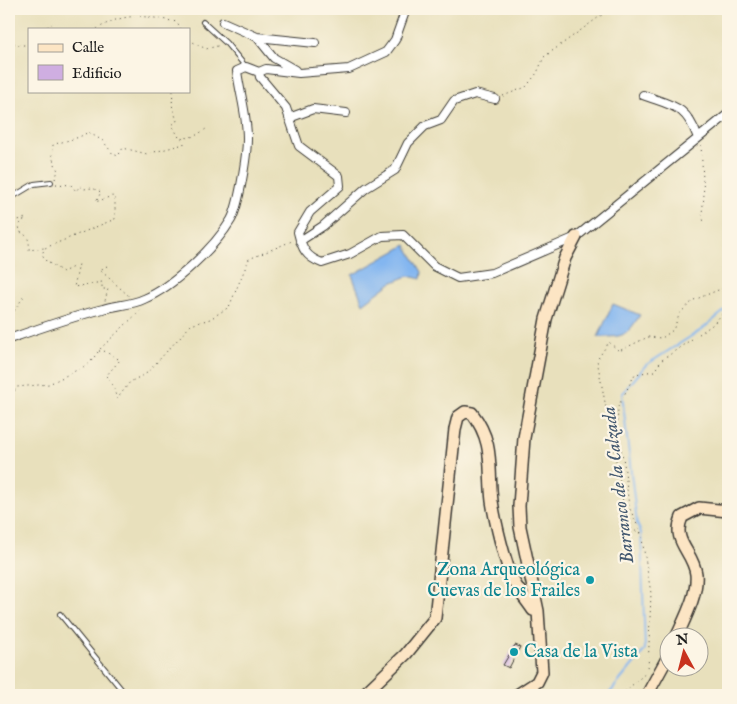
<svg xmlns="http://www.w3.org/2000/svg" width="737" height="704" font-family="'IM FELL English',serif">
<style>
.water{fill:#83b6f0;stroke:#506986}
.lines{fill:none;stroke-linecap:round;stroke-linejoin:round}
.stream{stroke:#83b6f0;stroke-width:2}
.building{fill:#cfaee1}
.lane-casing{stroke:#3b3934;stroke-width:6}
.street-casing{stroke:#3b3934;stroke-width:10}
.secondary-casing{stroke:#3b3934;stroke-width:14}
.path{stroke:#3b3934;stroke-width:1;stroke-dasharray:1 4;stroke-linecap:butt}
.lane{stroke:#fff;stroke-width:4}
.street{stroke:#fff;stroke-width:8}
.secondary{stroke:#fce5c4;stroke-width:11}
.culture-dot{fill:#0f9aa8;stroke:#fcf5e5;stroke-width:2}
.labels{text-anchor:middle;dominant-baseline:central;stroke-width:4.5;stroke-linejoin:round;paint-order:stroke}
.culture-label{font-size:18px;fill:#0d838f;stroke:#fcf5e5;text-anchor:end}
.water-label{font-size:19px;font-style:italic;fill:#455a71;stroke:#fcf5e5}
</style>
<rect width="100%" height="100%" fill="#fcf5e5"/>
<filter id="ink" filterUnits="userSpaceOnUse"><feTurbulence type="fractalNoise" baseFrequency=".02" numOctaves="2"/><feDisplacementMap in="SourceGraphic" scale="10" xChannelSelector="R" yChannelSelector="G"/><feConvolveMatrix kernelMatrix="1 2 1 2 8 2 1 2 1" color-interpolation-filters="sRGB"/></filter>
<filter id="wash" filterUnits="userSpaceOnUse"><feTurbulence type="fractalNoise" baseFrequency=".0096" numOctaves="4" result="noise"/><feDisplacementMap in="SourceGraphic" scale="20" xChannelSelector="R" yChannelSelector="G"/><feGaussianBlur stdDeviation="1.12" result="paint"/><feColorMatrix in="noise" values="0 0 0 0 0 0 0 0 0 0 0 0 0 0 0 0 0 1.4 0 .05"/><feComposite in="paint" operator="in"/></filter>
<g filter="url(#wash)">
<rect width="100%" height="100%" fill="#e8e0bc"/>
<path class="water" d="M406 245 422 272 421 279 408 276 391 283 363 304 352 275Z
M613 304 640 315C626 337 624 337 598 337Z"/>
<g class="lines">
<path class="stream" d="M608 695 645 650 641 533 637 524 622 394 646 365 701 330 728 308"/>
</g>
<g id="blocks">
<path class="building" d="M515 645 520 647 509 668 503 665Z"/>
</g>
</g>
<g filter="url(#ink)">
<use href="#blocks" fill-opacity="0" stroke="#3b3934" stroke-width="1"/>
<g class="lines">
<defs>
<path id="lane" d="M203 22 226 43 246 67
M9 199 34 184 51 182
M60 614 126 695"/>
<path id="street" d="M406 9 395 40 386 52 349 69 299 73 266 69 259 72 260 77 286 108 299 146 339 176 340 186 310 212 298 232C302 249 306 257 322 263L350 254 382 236 403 235 434 266 458 278 492 273 576 237 728 114
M223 22 257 37 315 43
M257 37 274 58 295 70
M643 95C673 106 686 105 698 138
M289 118 313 109 346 113
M300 241 323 226 366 188 395 170 408 143 425 126 441 120 454 101 475 94 495 99
M9 339C40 328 71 317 103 309 117 305 131 305 144 299 173 287 215 247 231 220 239 206 247 155 247 138 247 115 240 94 237 71L246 67 259 72"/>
<path id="secondary" d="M677 636C685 618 698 594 696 574 693 551 671 542 682 517L699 508 728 511
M363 695 406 654 435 618 455 429 458 417 465 412 472 413C495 443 488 467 492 501 495 521 505 564 514 582 519 592 527 601 533 610L538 611
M517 695 537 682 542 672 538 611 520 527 519 506 524 438 546 319 565 258 576 237
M647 695 670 653"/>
</defs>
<use href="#lane" class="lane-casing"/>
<use href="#street" class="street-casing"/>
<use href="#secondary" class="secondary-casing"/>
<path class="path" d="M43 29 52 24
M97 29C126 11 145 16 177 22L181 29
M189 40 206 49 221 45
M9 41 18 45H29
M173 91 172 105 177 121 172 125 180 139 195 136 206 129
M503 96 526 87 537 73 544 57 610 9
M701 145 704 197 702 213 704 223
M55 179 58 171 52 157 53 145C65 140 77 140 88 132L103 141 113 154 118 156 123 148 147 154 184 144 183 140
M56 184 71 185 76 191 80 186 84 189 92 188 101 192 96 202 112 196 115 197V219L45 248 42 254 46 261 63 272 79 264 74 287 102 282V289H108L105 301
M9 215H13L14 221 26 218 19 225 20 232C28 235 30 241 29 250L44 248
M107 266 100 270 129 296
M9 319 24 296
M99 351H104L120 360 106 376 111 381 117 399 130 382 147 373 191 325 210 319 229 307 249 259 292 241
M9 399 17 387 49 384 89 364 101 348 144 307
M641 533 629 507 624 463 617 431 618 407 635 374 654 371 662 360 712 325 728 308
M621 695 648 671 651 593 641 533 624 527 622 492 597 360 609 342 619 351 648 337 662 338 673 330 680 313 694 300 728 286"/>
<use href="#lane" class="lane"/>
<use href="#street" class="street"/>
<use href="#secondary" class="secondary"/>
</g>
</g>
<g class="culture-dot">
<circle cx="590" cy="580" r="5"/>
<circle cx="514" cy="652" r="5"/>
</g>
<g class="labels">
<g class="culture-label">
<text x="580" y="570">Zona Arqueológica<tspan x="580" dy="21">Cuevas de los Frailes</tspan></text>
<text x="524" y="652" text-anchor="start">Casa de la Vista</text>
</g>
<g class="water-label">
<text transform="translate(619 485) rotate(-97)">Barranco de la Calzada</text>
</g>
</g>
<rect width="737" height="704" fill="none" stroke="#fcf5e5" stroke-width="30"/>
<rect x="28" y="28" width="162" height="65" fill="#fcf5e5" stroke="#a29e95"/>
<rect x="38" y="44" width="25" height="8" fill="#fce5c4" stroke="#a29e95"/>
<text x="72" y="52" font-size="15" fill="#1c1c1c">Calle</text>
<rect x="38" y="65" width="25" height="15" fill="#cfaee1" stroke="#a29e95"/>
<text x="72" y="78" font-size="15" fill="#1c1c1c">Edificio</text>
<g transform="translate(684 652) rotate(353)"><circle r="24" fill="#fcf5e5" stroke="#a29e95"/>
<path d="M0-4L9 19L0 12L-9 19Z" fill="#c8321e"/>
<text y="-8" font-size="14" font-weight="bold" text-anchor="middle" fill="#1c1c1c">N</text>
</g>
</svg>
